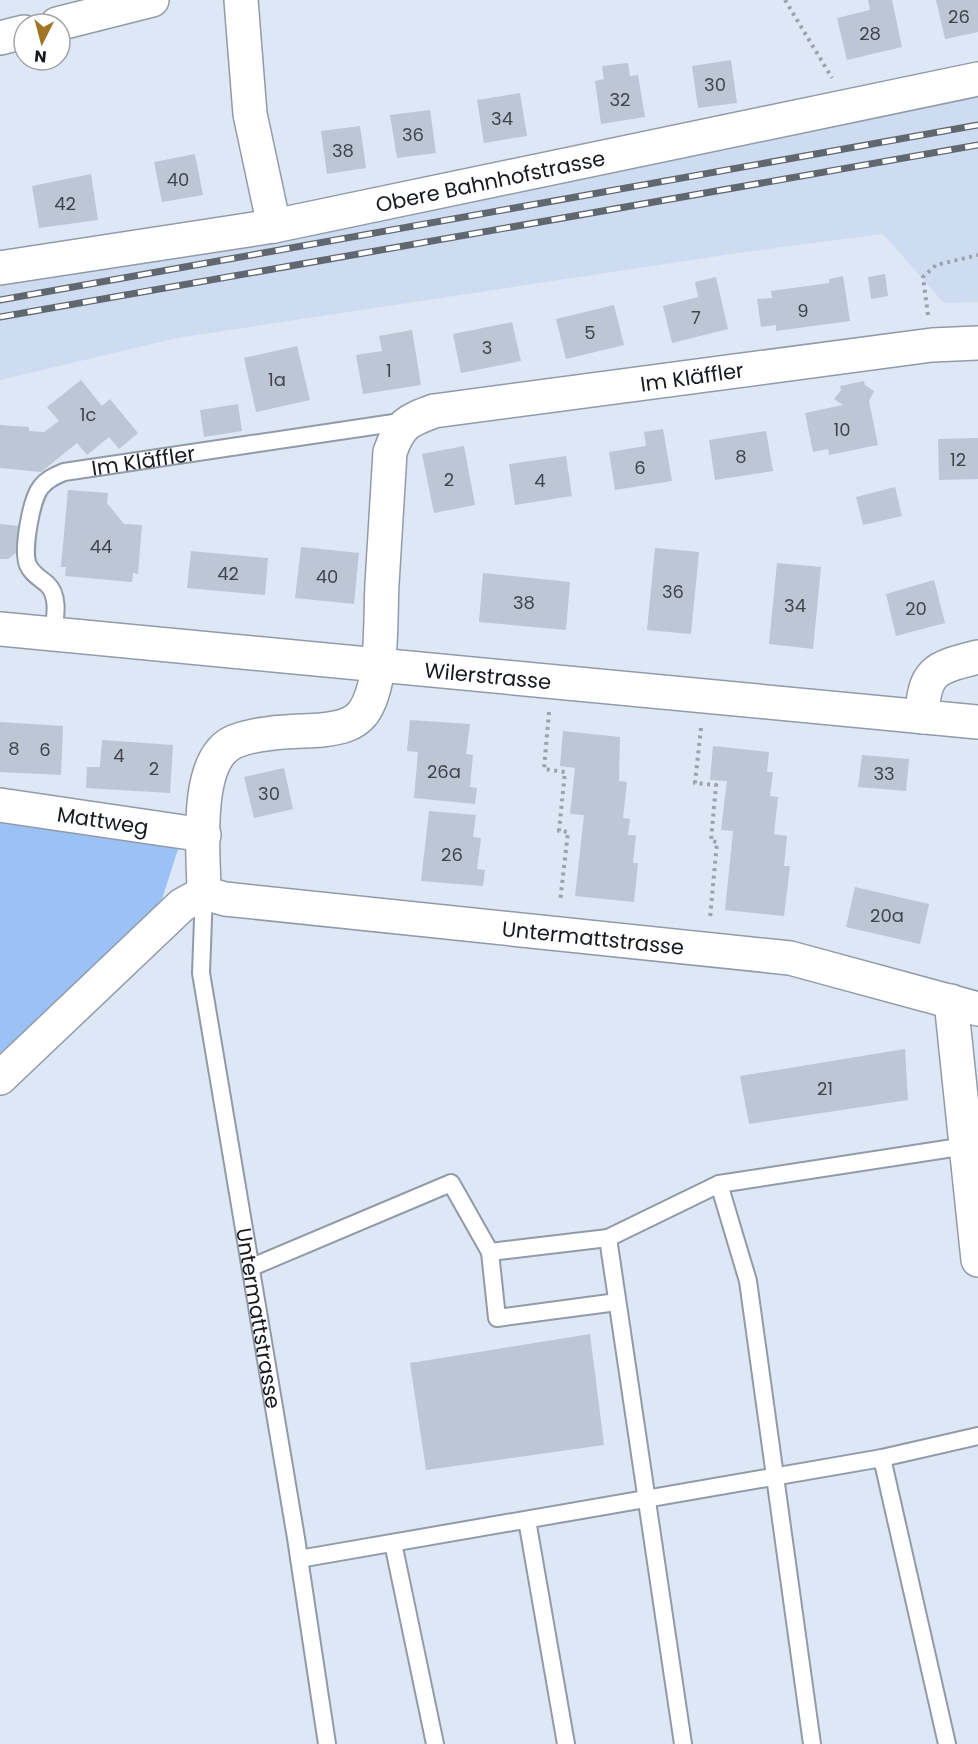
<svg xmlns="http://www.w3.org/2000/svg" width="978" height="1744" font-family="Poppins,sans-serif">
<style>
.built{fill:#cedcf1}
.green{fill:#9cc1f5}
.building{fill:#bcc6d4}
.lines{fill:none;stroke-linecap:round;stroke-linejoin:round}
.lane-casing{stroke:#919ba8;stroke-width:20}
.street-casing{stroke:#919ba8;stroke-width:36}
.secondary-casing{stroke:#919ba8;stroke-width:36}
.path{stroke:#9aa1ac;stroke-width:4;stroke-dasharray:3 4.5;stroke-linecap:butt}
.lane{stroke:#fff;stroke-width:16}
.street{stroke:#fff;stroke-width:33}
.secondary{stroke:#fff;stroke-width:33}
.rail-casing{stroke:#60676f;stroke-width:7}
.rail{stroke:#fff;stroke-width:4.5;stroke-dasharray:14;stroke-linecap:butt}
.labels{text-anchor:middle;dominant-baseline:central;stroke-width:5;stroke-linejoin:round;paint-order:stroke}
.number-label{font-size:18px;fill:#40454c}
.street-label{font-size:21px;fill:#161a1f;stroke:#fff}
</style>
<rect width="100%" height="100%" fill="#dde7f5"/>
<path class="built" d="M978 90V302L944 303 883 234 738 253 177 338 0 380V281Z"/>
<path class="green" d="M0 814 185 827 157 915 0 1053Z"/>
<path class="building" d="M868 0H892L902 47 847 60 837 18 870 10Z
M936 0H978V32L945 39Z
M731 60 737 103 698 108 692 66Z
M628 63 630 76 638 75 645 117 601 124 595 81 604 79 602 66Z
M520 93 527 136 484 143 477 100Z
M430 110 436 153 397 158 390 115Z
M360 126 366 168 327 174 321 131Z
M195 154 203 195 162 202 154 162Z
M91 174 98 220 39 228 32 186Z
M885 274 888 296 871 299 868 277Z
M843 276 850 321 776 331V325L761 327 757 299 772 298 771 291 829 283V279Z
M716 277 728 329 672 343 663 306 698 297 695 282Z
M614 305 624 345 566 359 556 319Z
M512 322 521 361 461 373 453 334Z
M412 330 421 385 363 394 356 355 382 351 379 336Z
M297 346 310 400 256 412 244 358Z
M81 380 102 406 110 399 138 433 119 449 109 437 87 455 77 443 41 472 0 468V425L29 427V431L44 432 59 421 47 407Z
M864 381 865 385 874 391 869 401 878 445 829 455 828 449 813 452 805 413 843 405 834 399 841 390 840 386Z
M238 404 242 431 204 437 200 410Z
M663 429 672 481 615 490 609 452 646 446 644 432Z
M766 431 773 471 715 480 709 440Z
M978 438V479L939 480 938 439Z
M464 446 475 505 434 513 422 454Z
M566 456 572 496 515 505 509 464Z
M895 487 902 516 863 525 856 497Z
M68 490 108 493 107 503 124 524 142 525 138 574 133 573 132 582 65 576 66 567H61Z
M0 524 19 526 17 552 8 559H0Z
M301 547 359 553 354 604 295 598Z
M655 548 699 552 691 634 647 630Z
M191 551 268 558 265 595 187 588Z
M777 563 821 567 813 649 769 644Z
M483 573 570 582 566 630 479 622Z
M934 580 945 623 896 636 886 594Z
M410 720 470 724 466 754 473 755 470 787 477 788 475 804 414 798 418 752 407 751Z
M0 722 63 726 61 775 0 772Z
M563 731 620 737 619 781 627 782 623 818 630 819 628 835H636L633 863H638L634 902 575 896 584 815 570 814 575 768 560 766Z
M102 740 173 745 170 793 86 788 87 767H100Z
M713 746 769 752 767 772H773L770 796 778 797 774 834 787 836 784 866H790L784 916 725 910 733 831 721 830 727 781 710 780Z
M862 755 909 759 906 791 858 787Z
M284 768 293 809 254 818 244 777Z
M429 811 476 815 473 837 481 838 477 869 485 870 483 886 421 881Z
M855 887 929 904 920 944 846 927Z
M905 1049 908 1100 749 1124 740 1076Z
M590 1334 604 1445 426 1470 410 1363Z"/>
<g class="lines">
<defs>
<g id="lane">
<path id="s1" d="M53 633C55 618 60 596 47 584 40 578 32 574 28 565 22 551 31 499 41 487 47 479 55 476 64 472L407 421"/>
<path id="s2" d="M204 893 201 973 296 1538 327 1744"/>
<path d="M719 1184 966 1146"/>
<path d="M608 1238 719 1184 748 1281 812 1744"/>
<path d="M490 1252 497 1318 617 1302"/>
<path d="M252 1267 451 1183 490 1252 608 1238 683 1744"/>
<path d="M882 1458 978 1436"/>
<path d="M527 1520 566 1744"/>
<path d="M393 1543 435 1744"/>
<path d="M299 1559 882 1458 947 1744"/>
</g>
<g id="street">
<path d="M241 0 250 114 274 226"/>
<path d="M57 24 152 0"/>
<path d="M0 38 24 32"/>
<path id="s3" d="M0 268 274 226 978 79"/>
<path id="s4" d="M978 343 932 345 434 411C407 421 400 424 390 452 387 496 385 540 382 584 380 619 384 684 363 713 353 726 337 728 322 730 295 732 262 731 236 741 192 757 204 855 204 893L225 899 790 958 978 1009"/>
<path d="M922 717C924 670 935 668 978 657"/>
<path id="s5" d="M0 805 204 835"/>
<path d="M951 1001 978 1260"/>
<path d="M0 1078 182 905 204 893"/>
</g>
<g id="secondary">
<path id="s6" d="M0 629 978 722"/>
</g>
</defs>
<use href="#lane" class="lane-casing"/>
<use href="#street" class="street-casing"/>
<use href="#secondary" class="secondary-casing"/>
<path class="path" d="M785 0 832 78
M928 315 923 277 936 265 978 255
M549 712 544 769 565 772 559 831 568 832 560 902
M701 728 695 783 716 785 711 841 717 842 710 918"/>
<use href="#lane" class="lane"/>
<use href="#street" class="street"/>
<use href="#secondary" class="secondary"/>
<defs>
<path id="rail" d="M0 300 978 125
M0 317 978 145"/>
</defs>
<use href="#rail" class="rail-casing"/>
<use href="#rail" class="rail"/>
</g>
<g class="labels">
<g class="number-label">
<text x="959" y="16">26</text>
<text x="870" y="33">28</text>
<text x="715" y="84">30</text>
<text x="620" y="99">32</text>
<text x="502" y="118">34</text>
<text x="413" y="134">36</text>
<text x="343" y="150">38</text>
<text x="178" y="179">40</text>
<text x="65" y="203">42</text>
<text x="803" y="310">9</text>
<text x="696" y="317">7</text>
<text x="590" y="332">5</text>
<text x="487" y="347">3</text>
<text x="389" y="370">1</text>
<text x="277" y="379">1a</text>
<text x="88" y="414">1c</text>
<text x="842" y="429">10</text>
<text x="741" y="456">8</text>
<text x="958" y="459">12</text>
<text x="640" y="467">6</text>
<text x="449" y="479">2</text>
<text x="540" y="480">4</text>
<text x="101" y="546">44</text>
<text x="228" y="573">42</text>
<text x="327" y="576">40</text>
<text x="673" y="591">36</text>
<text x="524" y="602">38</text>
<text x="795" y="605">34</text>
<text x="916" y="608">20</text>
<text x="14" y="748">8</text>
<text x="45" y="749">6</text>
<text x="119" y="755">4</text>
<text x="154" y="768">2</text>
<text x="444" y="771">26a</text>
<text x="884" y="773">33</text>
<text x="269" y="793">30</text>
<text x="452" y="854">26</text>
<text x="887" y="915">20a</text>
<text x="825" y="1088">21</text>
</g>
<g class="street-label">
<text stroke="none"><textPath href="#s3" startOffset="498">Obere Bahnhofstrasse</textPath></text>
<text transform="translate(692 377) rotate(-8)">Im Kläffler</text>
<text stroke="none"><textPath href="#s1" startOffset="267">Im Kläffler</textPath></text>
<text stroke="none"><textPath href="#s6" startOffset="490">Wilerstrasse</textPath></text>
<text stroke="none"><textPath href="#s5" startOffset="104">Mattweg</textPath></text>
<text stroke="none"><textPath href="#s4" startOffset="1564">Untermattstrasse</textPath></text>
<text stroke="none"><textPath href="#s2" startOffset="430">Untermattstrasse</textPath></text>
</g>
</g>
<g transform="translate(42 42) rotate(186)"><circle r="28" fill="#ffffff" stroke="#a2a3a5" stroke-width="1.5"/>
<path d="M0-4.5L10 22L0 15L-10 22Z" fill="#a17426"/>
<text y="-9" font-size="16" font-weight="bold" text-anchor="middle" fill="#161a1f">N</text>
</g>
</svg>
